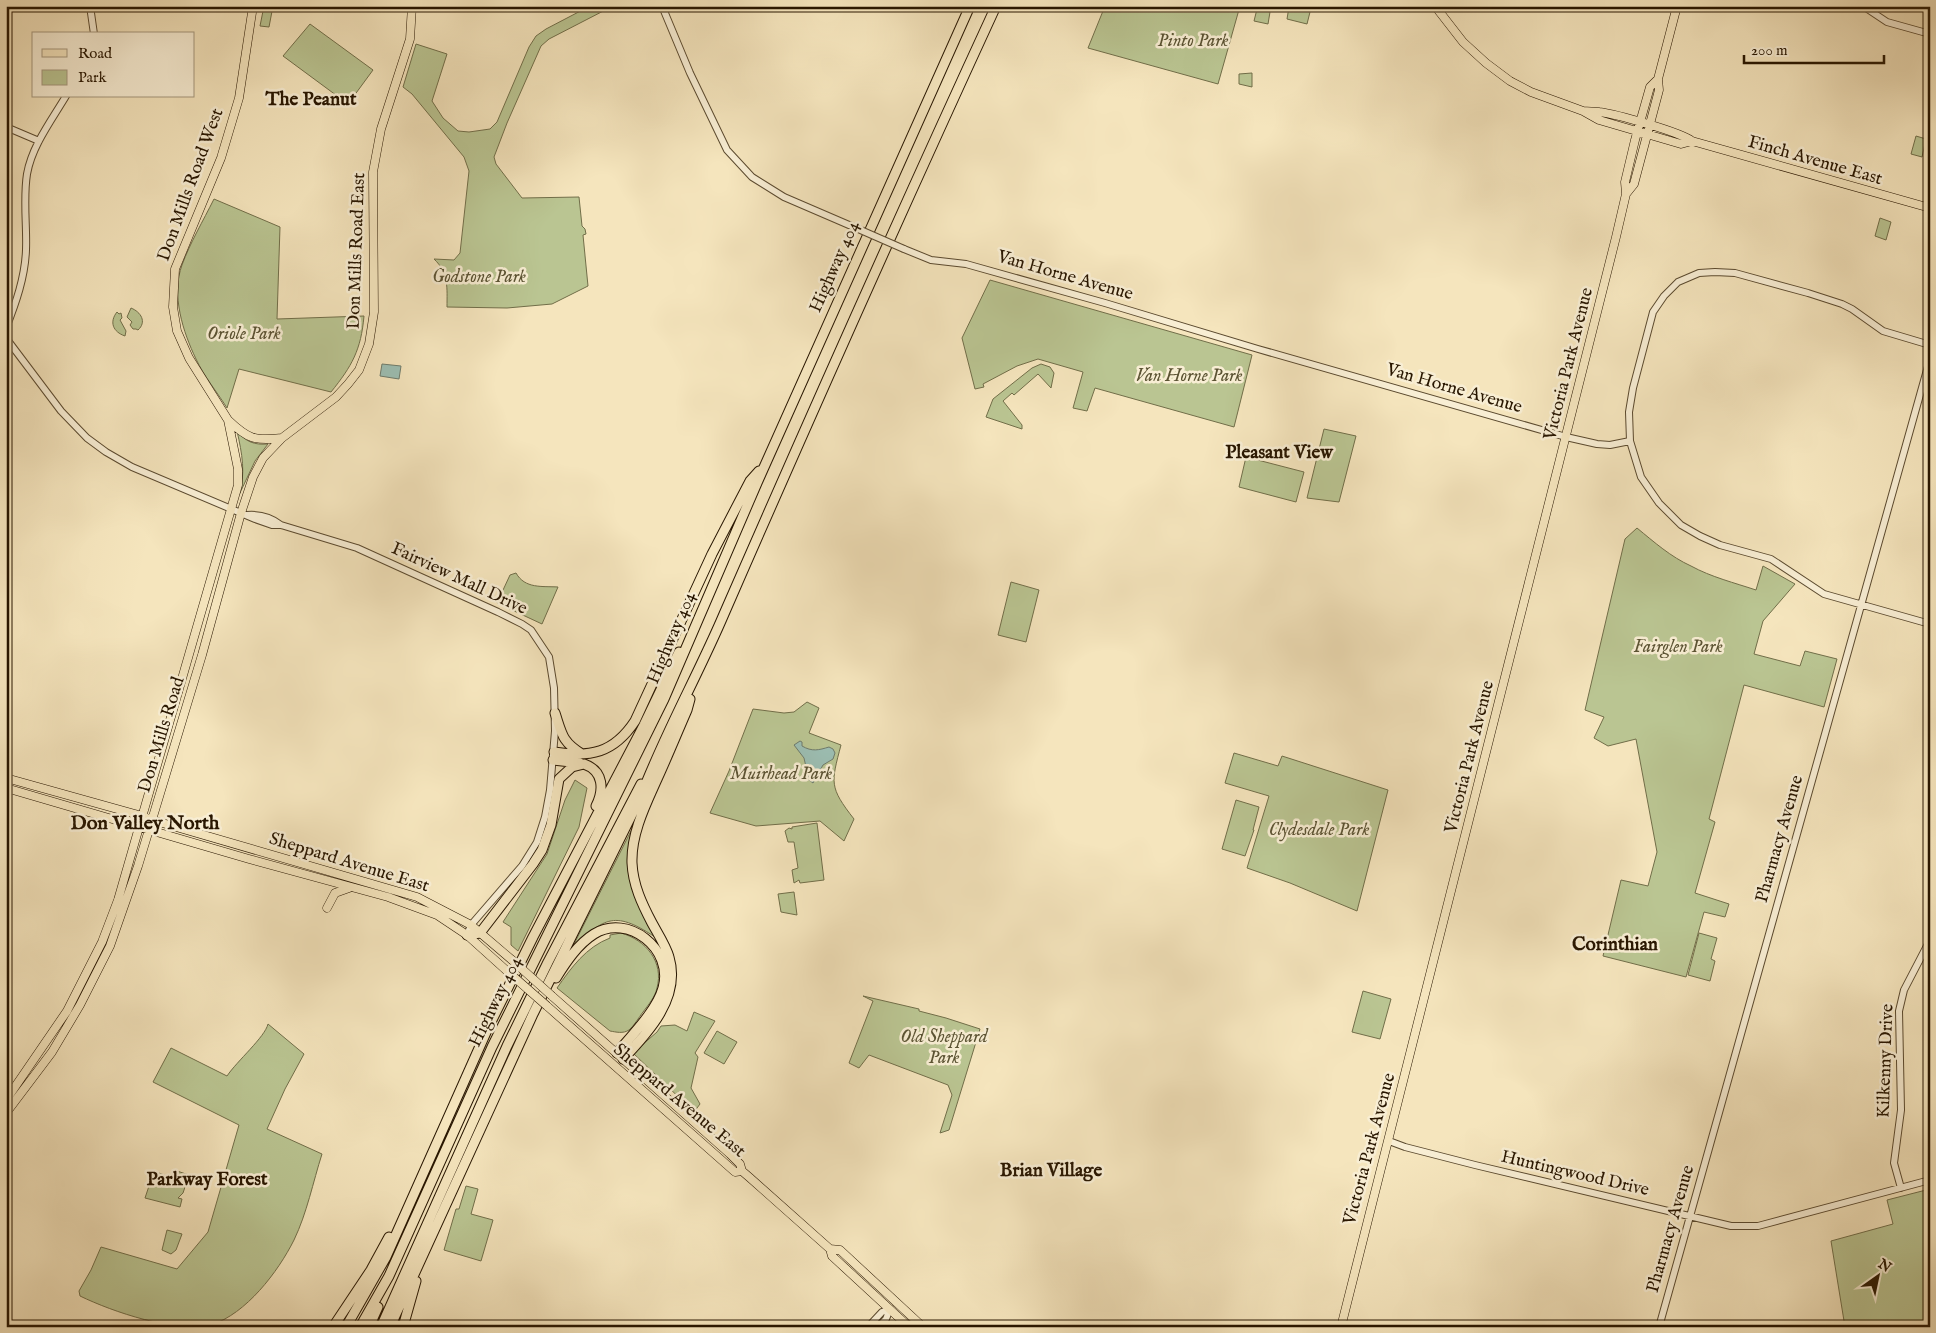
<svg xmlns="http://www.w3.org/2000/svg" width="1936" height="1333" font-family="'IM FELL English',serif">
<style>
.green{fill:#bac592;stroke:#716e49}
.water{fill:#9cbfb4;stroke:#6e7b6c}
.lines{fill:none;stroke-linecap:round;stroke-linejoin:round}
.minor-casing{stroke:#5b4a2f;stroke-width:8}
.major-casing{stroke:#281600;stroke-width:9}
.highway-casing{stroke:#281600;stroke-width:11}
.minor{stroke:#f8eed4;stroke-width:6}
.major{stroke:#f5e5bd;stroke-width:8}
.highway{stroke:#f5e5bd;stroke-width:9}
.minor-bridge-casing{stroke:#5b4a2f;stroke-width:8;stroke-linecap:butt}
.major-bridge-casing{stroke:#281600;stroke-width:9;stroke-linecap:butt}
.minor-bridge{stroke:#f8eed4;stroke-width:6}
.major-bridge{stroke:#f5e5bd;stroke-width:8}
.labels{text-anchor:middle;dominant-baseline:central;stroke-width:5;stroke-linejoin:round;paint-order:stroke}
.park-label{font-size:18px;font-style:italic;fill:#5b5333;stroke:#f8eed4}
.street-label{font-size:18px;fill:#281600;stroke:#f8eed4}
.neighbourhood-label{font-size:19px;font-weight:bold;fill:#281600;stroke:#f8eed4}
.quarter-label{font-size:20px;font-weight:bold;fill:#281600;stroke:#f8eed4}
</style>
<rect width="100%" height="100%" fill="#f5e5bd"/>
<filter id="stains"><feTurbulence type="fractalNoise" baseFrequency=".004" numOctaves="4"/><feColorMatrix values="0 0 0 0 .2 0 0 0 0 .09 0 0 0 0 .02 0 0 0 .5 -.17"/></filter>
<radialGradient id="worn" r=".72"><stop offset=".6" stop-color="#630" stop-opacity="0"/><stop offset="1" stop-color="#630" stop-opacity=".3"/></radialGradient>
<path class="green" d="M264 6H273L269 27 260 26Z
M590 6H613L549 39 541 46 507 123 494 157 496 164 522 198 579 197 582 226 585 229 586 234 583 235 588 286 552 304 507 308 447 307C447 288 449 273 434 259L454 260 460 253 469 171 464 157 412 94 403 87 416 44 447 54 432 101 443 118 458 131 469 132 490 129 497 122 529 47 536 36 546 29Z
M1105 6H1240L1218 84 1088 48Z
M1289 7 1310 12 1307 24 1287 19Z
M1257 9 1270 12 1268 24 1254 21Z
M310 24 373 70 348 104 283 56Z
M1252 73V87L1239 84V74Z
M1916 136 1926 139 1922 157 1911 154Z
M214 199 280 227 277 319 364 316C361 350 352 366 331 392L239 369 227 408C217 392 204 376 196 359 183 332 171 295 182 265 190 243 203 221 214 199Z
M1880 218 1891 222 1886 240 1875 236Z
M990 280 1252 355 1234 427 1095 388 1087 411 1073 408 1083 372 1038 359 1017 366 983 384 984 387 975 389 962 338Z
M131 308C141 312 147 322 138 330L136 329H133L130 325 132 322 127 317Z
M117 312 119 314 121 313 122 318 120 320 126 331 125 336C113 332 109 322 117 312Z
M1041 364 1050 367 1054 373 1051 388 1038 374 1014 395 1012 393 1003 401 1022 425V429L986 417 993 399 1032 368Z
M1324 429 1356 436 1339 502 1307 498Z
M237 431C246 442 254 445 268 444L255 461 239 495C246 474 242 453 237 431Z
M1246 457 1304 472 1296 502 1239 487Z
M1637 528C1654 542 1671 557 1691 566 1711 577 1735 583 1756 590L1763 566 1795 584 1763 621 1754 654 1800 666 1805 651 1837 659 1824 707 1744 685 1709 819 1715 822 1695 893 1729 904 1725 917 1704 912 1686 977 1603 956 1621 880 1648 886 1657 852 1636 739 1608 746 1594 738 1604 717 1585 710 1625 539Z
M516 573C525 589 542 586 558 587L542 624 497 603 510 575Z
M1011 582 1039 590 1026 642 998 635Z
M807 702 819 708 809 733 841 745C831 783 829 787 854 819L844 841 820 821 756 826 710 813 729 771 753 709 784 713 794 712Z
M1234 753 1278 766 1282 756 1388 790 1357 911 1290 883 1247 868 1269 796 1225 783Z
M575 780 587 788 579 827 518 951 511 945V927L503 922 547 854 565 800Z
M1236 800 1259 807 1253 830H1254L1245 856 1222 849Z
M635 823 629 875 637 902 658 939C615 910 605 916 571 950Z
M817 823 824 880 800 883 799 880 794 883 792 870 798 868 794 842H788L785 831 789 828 792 829V827Z
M794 892 797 915 781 912 778 894Z
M621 933C646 940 664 962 657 988 655 997 649 1004 643 1012 639 1017 634 1026 629 1030 623 1034 616 1032 610 1031L557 988C571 968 586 947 610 938V935Z
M1699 933 1717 938 1711 959 1715 961 1710 981 1688 975Z
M1363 991 1391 999 1380 1039 1352 1032Z
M863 996 919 1009V1011L946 1018 980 1029 949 1130 940 1133 952 1095 948 1085 869 1055 859 1068 849 1063 873 1001Z
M694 1012 715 1021 695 1053 698 1057 691 1088 700 1104 694 1112 633 1053 657 1032 661 1026 675 1025 687 1031Z
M268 1024 304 1054 285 1089 267 1129 322 1154C313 1182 307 1213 294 1240 278 1272 246 1314 211 1325 175 1333 113 1312 80 1296L79 1291 91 1270 101 1247 177 1269 208 1232 239 1125 153 1082 171 1048 227 1076C237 1061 265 1037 268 1024Z
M717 1031 737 1042 724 1064 704 1053Z
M174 1170 189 1175 183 1193 178 1198 182 1199 180 1207 145 1198 154 1171 172 1178Z
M466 1186 478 1189 471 1214 493 1220 481 1261 444 1250 456 1209H459Z
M1930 1189V1326L1845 1327 1831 1241 1893 1224 1887 1200Z
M167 1230 182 1234 176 1250 171 1254 162 1250Z"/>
<path class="water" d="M382 364 401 366 399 379 380 376Z
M800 741 802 742V746C812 752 819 750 829 747L833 749 835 753 833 759 823 765 813 783 809 780 804 758 794 745Z"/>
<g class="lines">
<defs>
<path id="minor" d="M90 6 94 34
M662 6 690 73 727 150 752 177 784 197 856 228
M1863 6 1887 22 1930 34
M6 127 39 141
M904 249 931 260 966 264 1105 303 1258 349 1566 437 1597 444 1610 445 1630 441
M6 328C16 303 25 277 26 250 27 226 23 199 27 174 32 146 51 121 66 96
M6 338 61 411 87 438 106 452 132 467 255 519 272 525H281L357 548 498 612 522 624 531 630 549 657 554 688 555 731 550 790 545 817 537 842 522 866 471 925 469 930
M1930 345 1883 331 1852 309 1842 304 1808 293 1735 273 1715 272 1699 273 1678 282 1664 296 1653 312 1633 388 1629 412 1630 441 1641 477 1659 503 1681 525 1700 536 1720 545 1771 559 1824 594 1930 624
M247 515C260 514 271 517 281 525
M1389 1141 1405 1147 1475 1165 1731 1226H1758L1930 1180
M1901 1188 1894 1163 1901 1110 1899 1011 1904 990 1930 940
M868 1327 882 1312 890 1309
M878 1327 886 1319 890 1309
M1659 1327 1930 359"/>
<path id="major" d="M1435 6 1463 42 1486 63 1510 81 1531 92 1583 111 1599 120 1681 144 1692 141
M1583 111C1589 112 1594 111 1599 112 1616 114 1680 132 1692 141L1930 208
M1626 194 1634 184 1659 90 1658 79 1677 6
M228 420C248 439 254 441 282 438
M6 778 135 814 159 822 417 897 471 925 512 960
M6 788 249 859 388 897 437 915 467 935 507 971
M327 908 335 893 349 888
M552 996 730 1154 740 1164 742 1171
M547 1006 735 1172 742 1171 749 1177 830 1249 840 1250 923 1327
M6 1100 67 1011 102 942 118 900 238 485V469L228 420 189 358 177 331 173 307 175 269 221 158 239 98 253 6
M6 1113 52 1052 80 1005 110 946 138 866 202 655 241 513 253 477 263 458 282 438 336 397 348 384 359 370 369 344 374 312 373 172 381 129 410 39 412 6
M830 1249 832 1256 909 1327
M1341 1327 1616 237 1626 194 1625 182 1635 140 1650 87 1658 79"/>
<path id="highway" d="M555 713C562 734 562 742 582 754
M554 752C590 758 614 753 635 721L712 554 750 481 759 471
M553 760 580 763
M467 935 480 933 533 864 542 850 551 825 559 779 572 767 584 764C604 771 604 790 596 806
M556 978C566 962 578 944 594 934 628 913 674 949 663 988 657 1010 632 1035 617 1053
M623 1059C649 1032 681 997 669 957 666 946 658 934 652 923 642 904 633 885 632 863 631 833 646 804 658 777 668 755 677 733 687 710L690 699
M333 1327 371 1270 389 1237
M346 1327 386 1257 488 1028 533 937 644 725 679 652
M360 1327 389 1276 492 1047 664 699 757 483 970 6
M369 1327 378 1307
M381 1327 507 1046 548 962 641 784
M390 1327 533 1014 641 796C665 733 698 675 724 614 813 410 903 208 996 6
M403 1327 416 1281"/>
</defs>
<use href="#minor" class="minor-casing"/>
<use href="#major" class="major-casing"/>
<use href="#highway" class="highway-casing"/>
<use href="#minor" class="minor"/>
<use href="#major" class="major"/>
<use href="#highway" class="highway"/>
<defs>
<path id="minor-bridge" d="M856 228 904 249"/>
<path id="major-bridge" d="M512 960 552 996
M507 971 547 1006"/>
</defs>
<use href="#minor-bridge" class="minor-bridge-casing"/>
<use href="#major-bridge" class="major-bridge-casing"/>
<use href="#minor-bridge" class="minor-bridge"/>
<use href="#major-bridge" class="major-bridge"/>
</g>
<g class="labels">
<g class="park-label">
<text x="1193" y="41">Pinto Park</text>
<text x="479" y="277">Godstone Park</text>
<text x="244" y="334">Oriole Park</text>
<text x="1189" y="376">Van Horne Park</text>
<text x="1678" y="647">Fairglen Park</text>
<text x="781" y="774">Muirhead Park</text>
<text x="1319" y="830">Clydesdale Park</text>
<text x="944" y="1037">Old Sheppard<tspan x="944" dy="21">Park</tspan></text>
</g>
<g class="street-label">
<text transform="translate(1815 161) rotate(16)">Finch Avenue East</text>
<text transform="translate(191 185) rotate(-70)">Don Mills Road West</text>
<text transform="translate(357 251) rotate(-88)">Don Mills Road East</text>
<text transform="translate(835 267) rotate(-66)">Highway 404</text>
<text transform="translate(1065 276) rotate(16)">Van Horne Avenue</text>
<text transform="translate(1569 364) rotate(-76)">Victoria Park Avenue</text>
<text transform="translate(1454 389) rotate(16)">Van Horne Avenue</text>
<text transform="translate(459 579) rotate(25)">Fairview Mall Drive</text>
<text transform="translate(672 638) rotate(-67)">Highway 404</text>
<text transform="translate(162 735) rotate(-73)">Don Mills Road</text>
<text transform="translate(1470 757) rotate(-76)">Victoria Park Avenue</text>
<text transform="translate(1780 839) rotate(-74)">Pharmacy Avenue</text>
<text transform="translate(349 863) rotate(17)">Sheppard Avenue East</text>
<text transform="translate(496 1002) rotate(-64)">Highway 404</text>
<text transform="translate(1886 1061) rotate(-88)">Kilkenny Drive</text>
<text transform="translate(679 1101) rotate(40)">Sheppard Avenue East</text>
<text transform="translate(1370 1149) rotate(-75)">Victoria Park Avenue</text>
<text transform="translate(1575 1174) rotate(13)">Huntingwood Drive</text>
<text transform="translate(1671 1229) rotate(-74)">Pharmacy Avenue</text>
</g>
<g class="neighbourhood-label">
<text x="311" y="100">The Peanut</text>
<text x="1279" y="453">Pleasant View</text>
<text x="1615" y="945">Corinthian</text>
<text x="1051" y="1171">Brian Village</text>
<text x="207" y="1180">Parkway Forest</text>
</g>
<g class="quarter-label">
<text x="145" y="823">Don Valley North</text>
</g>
</g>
<rect width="1936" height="1333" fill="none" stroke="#f5e5bd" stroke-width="25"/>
<rect x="8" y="8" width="1921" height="1318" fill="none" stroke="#281600" stroke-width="2.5"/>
<rect x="12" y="12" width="1911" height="1308" fill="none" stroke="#281600"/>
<rect x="32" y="32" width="162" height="65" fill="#f8eed4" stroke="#a5987f"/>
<rect x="42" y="49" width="25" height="8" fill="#f5e5bd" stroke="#a5987f"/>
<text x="78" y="58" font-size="15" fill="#281600">Road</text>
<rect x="42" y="70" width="25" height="15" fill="#bac592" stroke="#a5987f"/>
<text x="78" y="82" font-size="15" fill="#281600">Park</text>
<g transform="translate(1878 1276) rotate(33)" stroke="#f8eed4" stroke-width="4" paint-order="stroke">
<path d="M0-4L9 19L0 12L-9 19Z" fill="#281600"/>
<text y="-8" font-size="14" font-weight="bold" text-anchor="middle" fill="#281600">N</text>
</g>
<path d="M1744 55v8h140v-8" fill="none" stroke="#281600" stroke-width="2.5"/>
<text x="1751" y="55" font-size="15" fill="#281600" stroke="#f8eed4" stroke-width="4" paint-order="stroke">200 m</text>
<rect width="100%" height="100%" filter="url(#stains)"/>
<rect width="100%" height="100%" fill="url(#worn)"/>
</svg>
